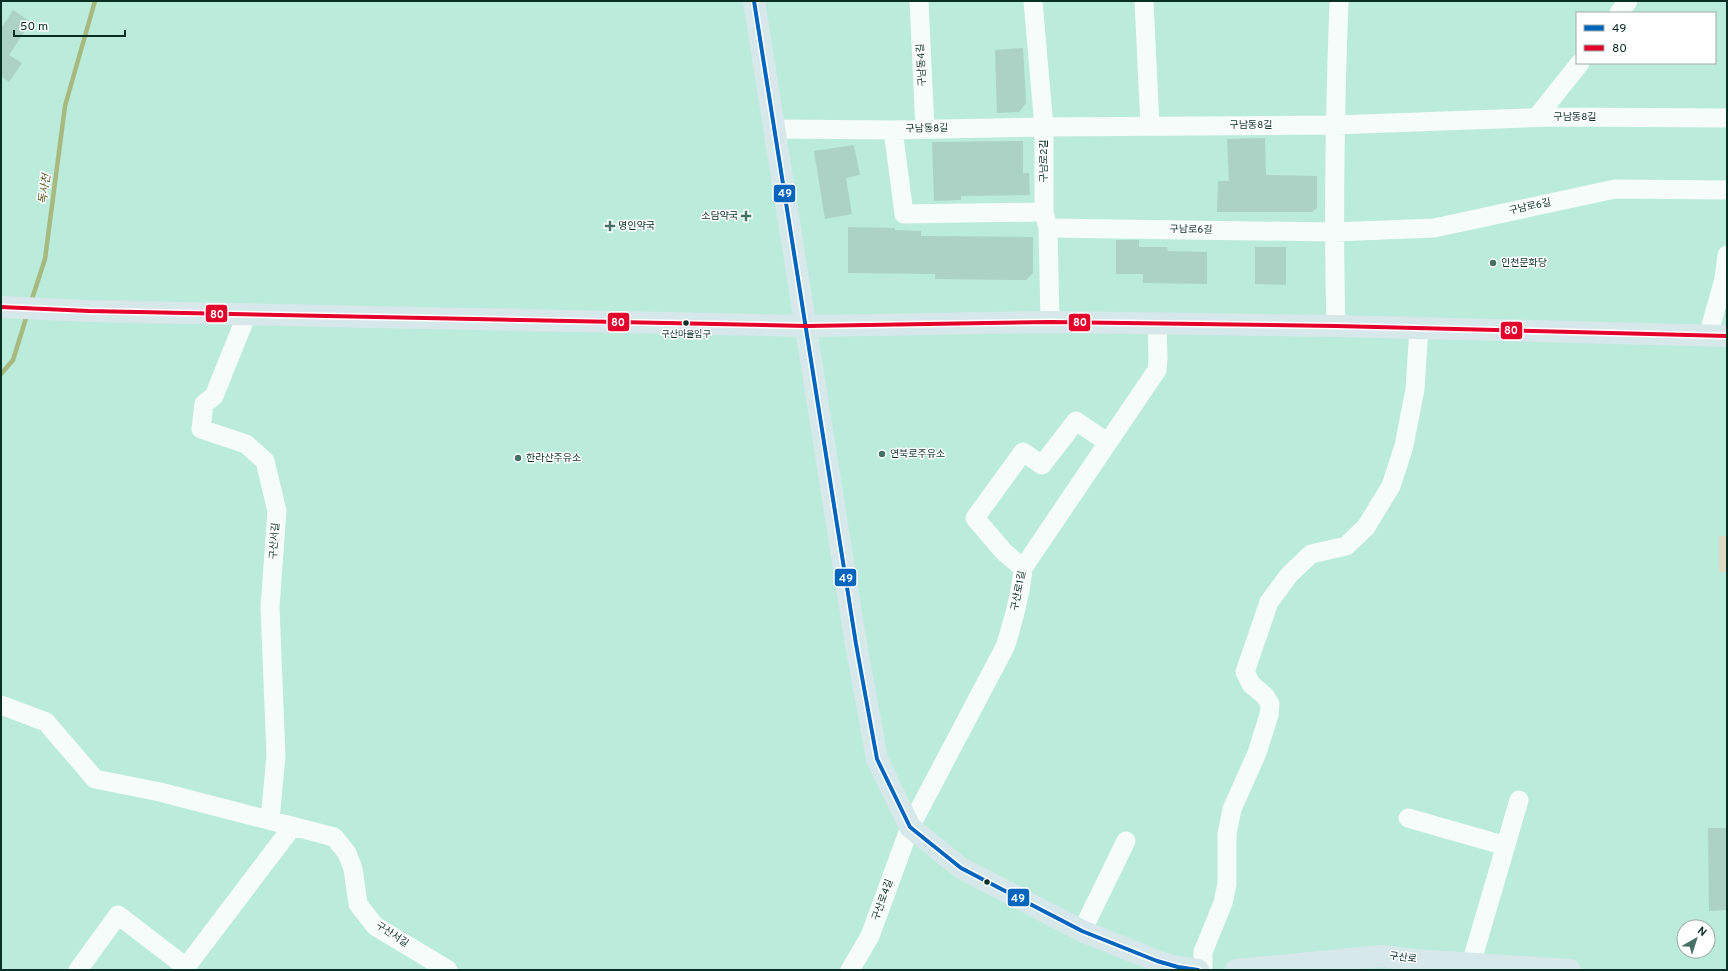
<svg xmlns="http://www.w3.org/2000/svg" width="1728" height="971" font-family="Overpass,'Noto Sans KR',sans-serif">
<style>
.green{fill:#dedac6}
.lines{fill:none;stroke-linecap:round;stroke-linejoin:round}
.stream{stroke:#a8b980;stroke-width:4.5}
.building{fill:#abd2c5}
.minor{stroke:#f5fcfa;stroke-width:19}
.major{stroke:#d6e8ea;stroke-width:22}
.bus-1-casing{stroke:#fff;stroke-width:7}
.bus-2-casing{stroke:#fff;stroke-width:7}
.bus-1{stroke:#0065bd;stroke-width:4}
.bus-2{stroke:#e4002b;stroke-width:4}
.poi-dot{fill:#477165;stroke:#fff;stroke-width:1.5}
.bus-dot{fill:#092f25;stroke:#fff;stroke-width:1.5}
.labels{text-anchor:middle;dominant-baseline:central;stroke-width:3;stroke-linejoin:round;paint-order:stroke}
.bus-label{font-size:9px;fill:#092f25;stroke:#fff}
.street-label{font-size:10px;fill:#092f25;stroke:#fff}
.poi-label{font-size:10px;fill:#092f25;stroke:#fff;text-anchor:start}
.water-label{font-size:11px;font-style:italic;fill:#565720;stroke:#fff}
.line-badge{stroke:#fff;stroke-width:1.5}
.badge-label{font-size:11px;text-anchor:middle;font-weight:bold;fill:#fff}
</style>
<rect width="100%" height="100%" fill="#bbebdb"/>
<path class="green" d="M1719 536H1727V572H1719Z"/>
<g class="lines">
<path class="stream" d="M31 302 45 259 65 106 95 1
M1 374 13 360 27 315"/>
</g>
<path class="building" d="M13 10 31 22 9 55 22 63 9 82 1 76V29Z
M1023 48 1026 103 1019 112 997 113 995 50Z
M1265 138 1266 175 1317 176V208L1312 212H1217L1218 181H1229L1227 139Z
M1023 141V173H1029L1030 195 961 196V200L934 201 932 142Z
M854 145 860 175 846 178 852 214 825 219 814 151Z
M848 227 895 228V230L921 231V236L1033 237V273L1026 280 935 279V274L848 273Z
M1116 240H1139V247H1167L1168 251 1207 252V284L1143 283V274H1116Z
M1255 247H1286V285L1255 284Z
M1708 828H1727V910L1709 911Z"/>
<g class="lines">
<path class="minor" d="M919 1 925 129
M1033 1 1044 127V212L1048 228 1050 322
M1144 1 1150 126
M1619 13 1628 1
M1537 117 1580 63
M775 129 893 130 1044 127 1335 125 1553 117 1727 118
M893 130 904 214 1044 212
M1048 228 1334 232 1434 228 1615 189 1727 190
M247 314 214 396 204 404 201 429 246 444 265 461 277 511 270 607 276 756 270 820
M1336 326C1333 217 1335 109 1339 1
M1708 336 1724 279 1727 255
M1023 568 1004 552 975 518 1023 452 1042 465 1076 421 1107 442
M1 705 46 722 95 779 160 792 334 837 347 853 353 869 358 904 375 926 448 970
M1408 818 1506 846
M1082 931 1126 841
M1471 964 1519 800
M78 970 118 915 186 967 293 826
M850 970 870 936 910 827 1005 647C1013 622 1021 595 1023 568L1157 370 1158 359 1157 323
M1203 970V952L1223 903 1227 884V834L1232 809 1257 753 1269 715 1270 704 1265 696 1251 684 1245 672 1269 602 1289 575 1311 554 1346 546 1366 527 1391 486 1404 446 1415 389 1419 328"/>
<path class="major" d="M754 1 856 644 877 759 910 827 961 868 1082 931 1157 961 1178 967 1198 970
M1 307 89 311 807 326 1050 322 1336 326 1727 336
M1236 970 1381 956 1414 960 1570 970"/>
<defs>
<path id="bus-1" d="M754 1 856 644 877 759 910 827 961 868 1082 931 1157 961 1178 967 1198 970"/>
<path id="bus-2" d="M1 307 89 311 807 326 1050 322 1336 326 1727 336"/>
</defs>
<use href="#bus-1" class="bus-1-casing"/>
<use href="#bus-2" class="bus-2-casing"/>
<use href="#bus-1" class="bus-1"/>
<use href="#bus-2" class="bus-2"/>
</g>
<g class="poi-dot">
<path d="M744 210h4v4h4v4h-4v4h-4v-4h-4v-4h4z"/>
<path d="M608 220h4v4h4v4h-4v4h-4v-4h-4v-4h4z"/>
<circle cx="1493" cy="263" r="4"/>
<circle cx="882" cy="454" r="4"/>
<circle cx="518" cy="458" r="4"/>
</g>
<g class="bus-dot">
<circle cx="686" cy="323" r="3.5"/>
<circle cx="987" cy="882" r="3.5"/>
</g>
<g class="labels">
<g class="bus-label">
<text x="686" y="334">구산마을입구</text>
</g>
<g class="street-label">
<text transform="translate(922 65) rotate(-93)">구남동4길</text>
<text x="1575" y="117">구남동8길</text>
<text x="1251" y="125">구남동8길</text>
<text transform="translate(927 129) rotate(-1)">구남동8길</text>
<text transform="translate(1044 161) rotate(-90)">구남로2길</text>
<text transform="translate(1530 207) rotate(-12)">구남로6길</text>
<text transform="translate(1191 230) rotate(1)">구남로6길</text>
<text transform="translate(275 541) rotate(-86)">구산서길</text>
<text transform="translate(1019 591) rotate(-79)">구산로1길</text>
<text transform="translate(883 900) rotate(-70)">구산로4길</text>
<text transform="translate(392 935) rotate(33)">구산서길</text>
<text transform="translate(1403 958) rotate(7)">구산로</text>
</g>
<g class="poi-label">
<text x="738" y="216" text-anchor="end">소담약국</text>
<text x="618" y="226">명인약국</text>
<text x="1501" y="263">인천문화당</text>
<text x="890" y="454">연북로주유소</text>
<text x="526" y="458">한라산주유소</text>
</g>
<g class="water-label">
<text transform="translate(45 189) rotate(-82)">독사천</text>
</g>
</g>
<g class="line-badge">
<rect x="773" y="184" width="23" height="19" rx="4" fill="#0065bd"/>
<rect x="205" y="304" width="23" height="19" rx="4" fill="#e4002b"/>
<rect x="607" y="312" width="23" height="20" rx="4" fill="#e4002b"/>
<rect x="1068" y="313" width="23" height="19" rx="4" fill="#e4002b"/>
<rect x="1500" y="321" width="23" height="19" rx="4" fill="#e4002b"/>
<rect x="834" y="568" width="23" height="19" rx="4" fill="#0065bd"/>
<rect x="1007" y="888" width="23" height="19" rx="4" fill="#0065bd"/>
</g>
<g class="badge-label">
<text x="785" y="197">49</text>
<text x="217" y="318">80</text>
<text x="618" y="326">80</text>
<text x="1080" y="326">80</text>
<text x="1511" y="334">80</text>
<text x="846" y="582">49</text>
<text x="1018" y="902">49</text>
</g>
<rect width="1728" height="971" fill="none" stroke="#092f25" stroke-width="4"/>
<rect x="1576" y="12" width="140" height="52" fill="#ffffff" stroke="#9daca8"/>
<rect x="1584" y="25" width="20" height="6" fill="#0065bd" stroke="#9daca8"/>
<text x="1612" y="32" font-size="12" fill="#092f25">49</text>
<rect x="1584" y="45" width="20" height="6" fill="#e4002b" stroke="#9daca8"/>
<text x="1612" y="52" font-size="12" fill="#092f25">80</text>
<g transform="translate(1696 939) rotate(39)"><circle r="19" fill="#ffffff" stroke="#9daca8"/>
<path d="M0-3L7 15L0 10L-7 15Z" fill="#477165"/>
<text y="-6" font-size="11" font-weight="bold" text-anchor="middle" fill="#092f25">N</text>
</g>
<path d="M14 30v6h111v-6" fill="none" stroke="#092f25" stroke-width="2"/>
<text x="20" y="30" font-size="12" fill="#092f25" stroke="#ffffff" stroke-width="3" paint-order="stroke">50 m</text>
</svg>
